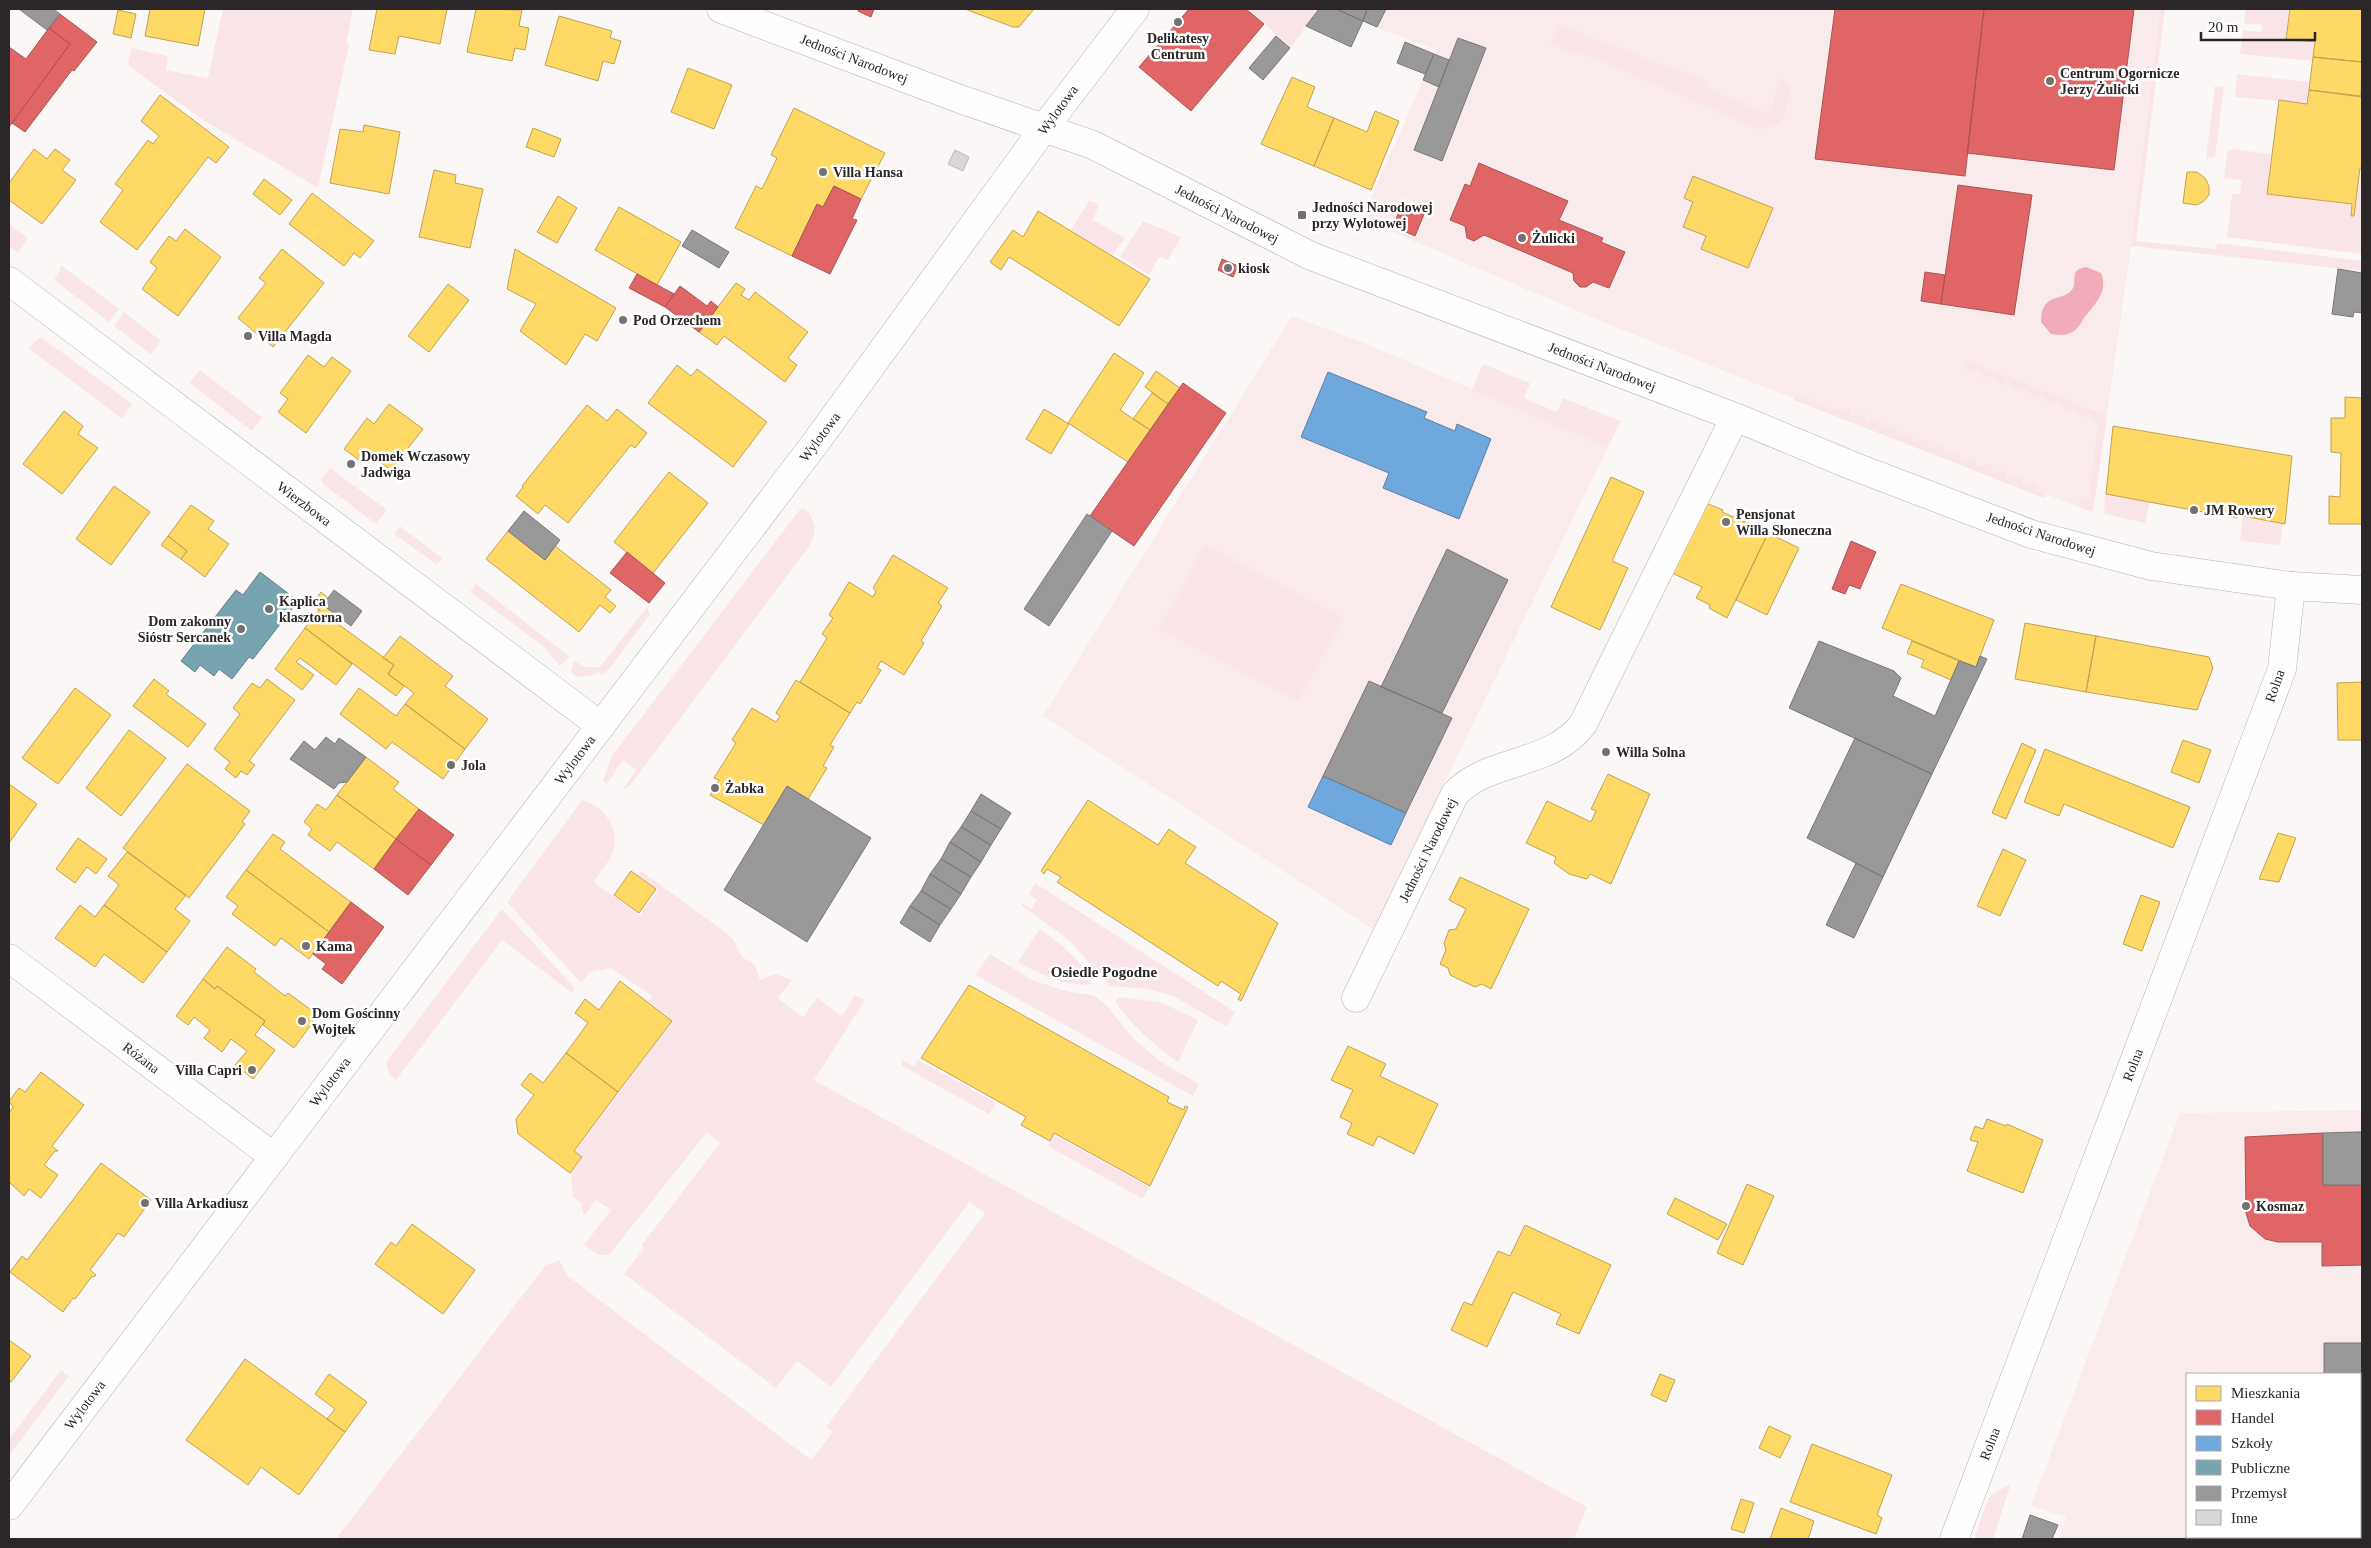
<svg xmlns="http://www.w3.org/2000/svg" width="2371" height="1548" font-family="Georgia,serif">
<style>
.built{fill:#f9eaec;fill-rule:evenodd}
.green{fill:#f9e5e8}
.water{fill:#f2acb9}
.homes{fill:#ffd966;stroke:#bfa353}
.shops{fill:#e06666;stroke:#aa5353}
.schools{fill:#6fa8dc;stroke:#5b81a6}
.public{fill:#76a5af;stroke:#607f86}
.industry{fill:#999;stroke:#787677}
.building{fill:#dbd6d7;stroke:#bcb8b8}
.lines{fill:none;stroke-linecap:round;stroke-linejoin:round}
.minor-casing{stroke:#b5b1b1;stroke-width:29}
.tertiary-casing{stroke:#b5b1b1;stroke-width:29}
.minor{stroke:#fefefe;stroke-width:28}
.tertiary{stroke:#fefefe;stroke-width:28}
.poi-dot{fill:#746f70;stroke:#fff;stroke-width:2}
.labels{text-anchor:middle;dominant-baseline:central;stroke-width:5;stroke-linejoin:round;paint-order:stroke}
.poi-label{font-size:14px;font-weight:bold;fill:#2b2627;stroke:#fff;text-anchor:start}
.street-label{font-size:14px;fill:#2b2627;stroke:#fff}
.neighbourhood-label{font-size:15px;font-weight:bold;fill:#2b2627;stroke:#fff}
</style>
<rect width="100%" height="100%" fill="#fbf7f7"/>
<path class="built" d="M1336 9H2160L2131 246 2093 512 1761 386 1608 324 1362 219 1436 50 1375 27Z
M1292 316 1367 344 1608 447 1373 929 1043 716Z
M2362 1110V1539H2059L2066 1517 2031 1506 2180 1113ZM2187 1374H2360V1537H2187Z"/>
<path class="green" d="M223 9H353L346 43 349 44 318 188 200 118 128 65 131 48 168 56 166 70 208 78Z
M1249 9H1318L1291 48Z
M2160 9H2165L2136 241 2216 249 2217 243 2362 261V271L2131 246Z
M2246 9H2290L2286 39 2314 43 2312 61 2240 54 2243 30 2261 32 2262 25 2244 23Z
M1559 25 1706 81 1704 87 1769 114 1781 79 1787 82 1791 89C1785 111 1785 132 1756 128L1592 57 1571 53 1551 44Z
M2237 74 2309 82 2306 103 2235 97Z
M2215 86 2224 87 2215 157 2206 159Z
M2232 149 2271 154 2267 194 2351 205 2350 216 2354 217 2362 169V254L2227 237 2232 194H2240L2242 180 2224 178 2227 152Z
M1089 201 1099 204 1093 220 1125 238 1112 255 1071 230Z
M1143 221 1181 237 1168 260 1159 257 1149 275 1120 257Z
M9 224 28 239 18 253 9 246Z
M61 265 119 309 109 322 54 280 59 273Z
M124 312 161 341 151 354 114 326Z
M41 337 132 404 122 419 28 348Z
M1966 361 2107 416 2093 512 2078 507 2080 497 2089 498 2098 424 2089 413 2083 418 2073 407 2067 412 2057 400 2051 405 2041 393 2034 399 2025 387 2018 392 2008 380 2002 385 1992 374 1986 379 1976 367 1969 372 1964 366Z
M1483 364 1530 383 1524 398 1557 412 1563 398 1621 421 1608 447 1472 390Z
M200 370 262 417 252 431 189 383Z
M1796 395 1834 410 1849 409 1850 416 1865 415 1866 422 1881 421 1882 429 1896 427 1897 435 1912 433 1913 441 1928 440 1929 448 1943 446 1944 454 1959 452 1961 461 1975 459 1976 466 1991 465V473L2006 471 2007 479 2022 477V485L2037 483 2038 491 2046 494 2044 498 1794 400Z
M330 468 387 510 376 524 323 484 321 479Z
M2105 494 2150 502 2145 523 2104 514Z
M801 508 806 509C816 523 818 531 809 546L629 787 623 789 636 770 623 760 607 784 603 781 612 756Z
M2243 517 2283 524 2280 545 2240 541Z
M400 526 442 558 437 565 394 534Z
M1205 545 1344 618 1298 701 1159 629Z
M476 584 570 657 560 665 553 659 546 648 470 592Z
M647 607 650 614 606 673 601 675 598 671 595 675 577 677 571 672 574 660 583 667H600Z
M582 800C603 805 621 829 613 851 610 862 599 872 594 882L640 915 658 890 638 875 641 871 728 934 734 941 742 957 755 965 760 980 775 974 792 980 778 998 803 1017 817 998 842 1016 855 995 865 1000 814 1080 1587 1507 1574 1539H336L545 1266 559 1260 568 1276 811 1460 833 1432 826 1427 985 1213 969 1202 831 1387 797 1361 776 1388 624 1274 644 1248 641 1246 720 1143 707 1132 609 1255H599L584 1245 611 1210 596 1200 584 1216 581 1203 573 1197 571 1173 583 1157 575 1151 673 1021 648 1001 652 996 611 968 590 972 581 983 507 902Z
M1035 883 1235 1012 1227 1027 1175 997 1148 989 1110 986 1069 940 1021 905 1022 903 1031 909 1037 900 1029 894Z
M502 909 575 988 572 993 502 940 396 1080 389 1074 386 1062Z
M1040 929C1054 939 1091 967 1091 984 1068 988 1038 973 1018 962Z
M990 954 1032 980 1066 991 1095 996 1107 1006 1132 1037 1161 1062 1199 1084 1193 1096 975 975Z
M1118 997 1160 1002 1198 1020 1178 1062C1153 1045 1133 1026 1115 1002Z
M901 1059 914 1067 918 1060 996 1103 989 1114 902 1066Z
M1054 1135 1149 1187 1144 1197 1141 1198 1048 1146Z
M61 1370 69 1376 11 1453 9 1451V1439Z
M2011 1483 1993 1539H1978L1975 1535 1989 1497Z"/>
<path class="water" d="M2086 267 2101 273C2109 291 2095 304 2084 318 2081 323 2079 327 2074 331 2067 336 2059 335 2051 334L2041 322C2041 290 2065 303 2073 288 2077 279 2069 270 2086 267Z"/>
<path class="homes" d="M150 9H205L198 46 145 36Z
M377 9H447L440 44 399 36 395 54 369 50Z
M476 9 522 10 519 26 529 28 525 50 515 48 512 61 467 52Z
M965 9H1034L1019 27H1013Z
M2290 9H2362V62L2313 57 2315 42 2286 39Z
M118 10 136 14 131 38 113 34Z
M559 16 612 31 610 38 621 41 614 64 603 61 598 81 545 65Z
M2313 57 2362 62 2361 96 2309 90Z
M688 68 732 85 714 129 671 112Z
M1292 77 1315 87 1307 107 1334 118 1314 166 1261 144Z
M2309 90 2362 97V168H2360L2354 216H2351L2352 204 2267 194 2279 100 2307 104Z
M160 95 229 147 216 163 208 157 137 250 100 222 123 190 115 184 148 140 153 144 159 136 141 121Z
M794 108 885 153 861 199 834 186 823 207 817 204 792 256 735 228 756 186 762 189 777 158 771 155Z
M1375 111 1399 121 1371 190 1314 166 1334 118 1367 132Z
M364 125 400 132 389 194 330 183 340 129 363 132Z
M533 128 561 139 554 157 526 147Z
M34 149 47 159 55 149 70 160 62 170 76 180 42 224 9 200V183Z
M434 170 456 175 455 183 483 189 470 248 419 237Z
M2187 172H2197L2205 178 2209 186V195L2204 201 2197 205 2183 203Z
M1693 176 1773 208 1748 268 1701 249 1706 236 1683 227 1693 202 1684 198Z
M264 179 292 200 280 215 253 194Z
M312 193 374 241 360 258 354 253 344 266 289 224Z
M558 196 577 208 557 243 537 232Z
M619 207 681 242 657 285 595 250Z
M1038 211 1150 279 1119 326 1009 257 1001 270 990 262 1013 230 1023 237Z
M185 229 221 257 178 316 142 289 157 268 150 262 169 236 176 241Z
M282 249 324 283 273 347 238 318 266 283 259 278Z
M515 249 616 308 597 341 585 334 566 365 520 331 536 304 507 289Z
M736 283 745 289 741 295 749 300 755 292 808 332 788 358 797 365 785 382 724 336 717 345 699 332Z
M448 284 469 300 429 352 408 336Z
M1114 353 1144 373 1120 410 1150 430 1128 462 1068 423Z
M308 355 324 367 332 357 351 371 306 433 278 412 288 399 280 393Z
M677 365 691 376 697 369 767 422 733 467 648 403Z
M1156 371 1180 388 1168 404 1145 387Z
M1152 393 1168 404 1150 430 1133 419Z
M2345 397 2362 398V524H2329V496L2340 497 2341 453 2331 452V418H2345Z
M389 404 423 429 391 470 369 454 363 463 344 449 367 418 374 424Z
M587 405 607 421 617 409 647 433 635 448 631 445 568 523 545 505 538 514 516 496 523 487 522 486Z
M1044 409 1069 424 1051 454 1026 439Z
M64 411 83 426 78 434 98 448 62 494 23 464Z
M2113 426 2292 456 2285 524 2237 515V518L2225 516 2106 494Z
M669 472 708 503 653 573 614 542Z
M1611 477 1644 492 1612 561 1628 568 1600 630 1551 607Z
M114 486 150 512 111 565 76 539Z
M1706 503 1723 510 1722 512 1752 525V524L1768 533 1727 618 1709 608 1710 605 1696 598 1702 587 1672 573Z
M191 505 214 521 208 529 229 544 205 577 181 559 187 551 168 536Z
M508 531 545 560 555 546 611 590 605 597 616 606 610 613 600 605 579 632 486 559Z
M1768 533 1799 548 1767 615 1736 600Z
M168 536 187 551 181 559 161 545Z
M893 555 948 588 938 603 942 606 921 641 924 643 904 675 881 661 877 668 881 670 860 704 857 702 850 713 800 682 827 638 822 634 833 618 829 615 849 582 873 597 876 591 873 588Z
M1901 584 1994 620 1976 667 1882 628Z
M321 592 328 598 319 610 312 605Z
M323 605 334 613 330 618 394 665 388 674 404 686 396 696 305 628Z
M2025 623 2096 636 2086 692 2015 679Z
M305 628 352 664 336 685 300 658 296 662 314 675 302 690 275 669Z
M400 636 453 676 445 686 488 719 465 749 405 704 414 693 388 674 394 665 383 658Z
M2096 636 2209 657 2213 668 2197 710 2086 692Z
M1912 641 1959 661 1951 680 1921 667 1924 660 1907 653Z
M154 679 169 691 166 694 206 724 188 747 133 706Z
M267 679 295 700 249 761 255 765 247 775 241 771 236 778 225 769 230 762 214 749 240 714 233 708 252 683 260 688Z
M796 680 850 713 830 745 834 747 823 766 827 768 808 799 787 786 764 825 710 795 719 780 714 778 736 743 732 740 752 708 776 722 780 716 776 713Z
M2362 682V740H2338L2337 683Z
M75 688 111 715 58 784 22 758Z
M359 688 396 716 405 704 465 749 443 779 392 742 386 749 340 714Z
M129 730 166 758 121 816 86 788Z
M2183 740 2211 750 2199 783 2171 772Z
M2022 743 2036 750 2006 819 1992 813Z
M2045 749 2190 807 2173 848 2064 804 2059 816 2024 802Z
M366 757 399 782 393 789 419 809 396 839 337 795Z
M187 764 250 811 242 822 245 824 189 898 123 848Z
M1608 774 1650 794 1611 884 1590 874 1587 879 1569 874 1554 863 1556 857 1526 843 1547 801 1591 822 1596 811 1591 809Z
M9 784 37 804 9 843Z
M337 795 396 839 374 869 337 842 330 851 308 835 312 829 304 822 317 804 326 810Z
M1088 800 1158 845 1169 829 1180 837 1196 847 1185 863 1278 923 1241 1001 1238 999 1241 994 1221 981 1218 986 1057 882 1061 877 1047 869 1044 874 1041 871Z
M2278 833 2296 838 2279 882 2259 879Z
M273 834 285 842 280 849 351 902 329 932 246 870Z
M78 838 107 859 96 874 87 867 75 883 56 869Z
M2003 849 2026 860 2000 916 1977 906Z
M127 852 186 895 175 909 190 921 167 952 104 905 119 885 108 876Z
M246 870 329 932 309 959 281 938 275 946 232 914 238 906 226 897Z
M631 871 656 889 639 913 614 895Z
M1460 877 1529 909 1491 989 1482 984 1475 987 1450 975 1448 968 1440 964 1446 950 1444 943 1449 930 1456 929 1466 909 1449 900Z
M2141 895 2160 902 2142 951 2123 944Z
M80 905 95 917 104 905 167 952 143 983 104 954 95 967 55 938Z
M227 947 256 969 254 972 285 996 288 993 318 1015 294 1048 263 1025 265 1021 217 986 215 989 203 979Z
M203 979 215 989 217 986 265 1021 255 1035 275 1050 253 1079 235 1065 247 1051 231 1039 222 1052 204 1038 210 1030 194 1017 188 1025 176 1016Z
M620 981 672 1021 618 1092 566 1053 588 1023 575 1013 585 999 599 1010Z
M969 985 1169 1097 1167 1102 1184 1110 1185 1106 1188 1107 1150 1186 1054 1133 1050 1141 1021 1125 1026 1117 921 1058Z
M1348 1046 1386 1064 1380 1076 1438 1104 1414 1154 1378 1136 1373 1146 1347 1134 1352 1123 1340 1117 1353 1090 1331 1080Z
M566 1053 618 1092 574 1151 582 1157 570 1173 518 1134 516 1119 534 1095 521 1085 530 1073 543 1083Z
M41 1072 84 1105 52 1146 58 1151H55L44 1165 58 1175 41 1198 29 1189 24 1196 9 1182V1113L13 1107 9 1101 19 1088 25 1092Z
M1987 1119 2006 1126 2007 1124 2043 1140 2023 1193 1967 1171 1978 1142 1970 1140 1975 1126 1983 1129Z
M101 1163 151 1200 124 1237 118 1233 90 1270 96 1275 94 1277 92 1276 79 1294 75 1299 73 1298 63 1312 10 1272 22 1256 27 1260Z
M1747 1184 1774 1196 1743 1265 1717 1253Z
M1675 1198 1727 1224 1718 1240 1667 1214Z
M412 1224 475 1270 443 1314 375 1264 391 1242 396 1246Z
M1525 1225 1611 1265 1579 1334 1556 1324 1561 1314 1513 1292 1487 1347 1451 1330 1464 1302 1472 1305 1498 1251 1510 1256Z
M9 1340 31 1356 11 1382 9 1380Z
M245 1359 345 1432 299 1495 261 1467 248 1485 186 1440Z
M329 1374 367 1402 345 1432 327 1419 335 1409 315 1394Z
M1660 1374 1675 1380 1666 1402 1651 1395Z
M1769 1426 1791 1436 1780 1458 1759 1448Z
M1812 1444 1892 1475 1877 1515 1882 1518 1876 1534 1790 1502Z
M1741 1499 1754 1503 1744 1533 1731 1529Z
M1781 1508 1814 1521 1808 1539H1770Z"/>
<path class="shops" d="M859 9H874L871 17 858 11Z
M1189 9H1246L1264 24 1191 111 1139 67Z
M1835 9H1984L1965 176 1815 159Z
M1984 9H2134L2114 170 1967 153Z
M60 14 97 42 74 71 72 70 25 132 12 123 70 44 49 28Z
M49 28 70 44 9 127V47L26 59Z
M1479 163 1568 201 1559 220 1603 238 1601 242 1625 252 1609 288 1593 282 1586 287H1580L1574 281 1573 273 1484 235 1474 241 1467 238 1465 226 1450 220 1465 184 1470 186Z
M1958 185 2032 195 2014 315 1941 304Z
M834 186 861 199 852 219 857 220 830 274 792 256 817 204 823 207Z
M1403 203 1425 212 1415 236 1393 226Z
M1222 259 1238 266 1233 277 1218 270Z
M1925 272 1945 275 1941 304 1921 301Z
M637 274 674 294 665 307 629 288Z
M680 286 707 306 711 301 718 307 699 332 665 307Z
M1183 383 1226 413 1134 546 1090 516Z
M1851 541 1876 552 1860 589 1849 585 1845 594 1832 589Z
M627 552 665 583 649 603 610 573Z
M419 809 454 835 431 865 396 839Z
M396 839 431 865 408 895 374 869Z
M351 902 384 927 342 984 322 969 326 964 313 954Z
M2323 1133V1185H2362V1265L2322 1266V1242H2278L2265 1239 2250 1226 2246 1213 2245 1137Z"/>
<path class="schools" d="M1328 372 1427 412 1424 418 1455 431 1457 424 1491 439 1459 519 1383 488 1389 473 1301 437Z
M1323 776 1406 813 1391 845 1308 807Z"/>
<path class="public" d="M260 572 298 601 253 659 249 657 232 679 219 669 214 676 200 665 195 672 181 661 236 590 243 595Z"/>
<path class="industry" d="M19 9H54L60 14 47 30Z
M1319 9H1336L1363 21 1351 47 1306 26Z
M1336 9H1367L1363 21Z
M1367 9H1386L1377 27 1363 21Z
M1276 36 1290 48 1263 80 1249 68Z
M1458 38 1486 48 1442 161 1414 150Z
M1405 42 1434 54 1425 74 1397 63Z
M1434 54 1449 60 1439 87 1423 80Z
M692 230 729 252 719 268 682 246Z
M2338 269 2362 273V313L2354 312 2353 317 2332 314Z
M524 511 560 540 545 560 508 531Z
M1087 514 1112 531 1049 626 1024 609Z
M1447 549 1508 580 1442 713 1381 687Z
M334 590 362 611 351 626 323 605Z
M1819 641 1894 671 1901 678 1893 696 1935 716 1959 661 1976 667 1980 656 1987 659 1932 774 1789 708Z
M1369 681 1452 718 1406 813 1323 776Z
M326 737 335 744 339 738 366 757 347 782 339 783 334 789 290 759 304 741 315 750Z
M1855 738 1932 774 1883 877 1807 838Z
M787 786 871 838 807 942 724 890Z
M981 794 1011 813 1001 829 971 811Z
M971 811 1001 829 991 845 961 827Z
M961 827 991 845 981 862 950 842Z
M950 842 981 862 971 877 941 859Z
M941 859 971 877 961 894 930 874Z
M1856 863 1883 877 1854 938 1826 925Z
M930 874 961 894 951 909 921 891Z
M921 891 951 909 940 925 910 906Z
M910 906 940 925 930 942 900 923Z
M2358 1132H2362V1185H2323V1133Z
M2324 1343H2362V1413H2360V1374H2324Z
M2030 1515 2058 1525 2052 1539H2022Z"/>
<path class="building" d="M955 150 969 157 963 171 948 164Z"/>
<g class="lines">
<defs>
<path id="minor" d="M9 281 601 726
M9 958 274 1157
M1356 998 1455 794C1488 758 1551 767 1583 724L1735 417
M1954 1539 2282 669 2291 586"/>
<path id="tertiary" d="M721 9 960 99 1093 145 1311 256 1735 417 1853 466 2031 534 2151 566 2291 586 2362 590
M9 1506 816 442 1044 128 1135 9"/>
</defs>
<use href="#minor" class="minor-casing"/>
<use href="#tertiary" class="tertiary-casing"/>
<use href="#minor" class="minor"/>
<use href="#tertiary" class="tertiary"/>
</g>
<g class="poi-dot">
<circle cx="1178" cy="22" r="5"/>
<circle cx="2050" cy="81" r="5"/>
<circle cx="823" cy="172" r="5"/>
<rect x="1297" y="210" width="10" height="10" rx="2.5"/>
<circle cx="1522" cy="238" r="5"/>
<circle cx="1228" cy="268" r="5"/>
<circle cx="623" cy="320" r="5"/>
<circle cx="248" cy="336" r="5"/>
<circle cx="351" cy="464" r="5"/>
<circle cx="2194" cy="510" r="5"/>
<circle cx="1726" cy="522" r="5"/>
<circle cx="269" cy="609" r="5"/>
<circle cx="241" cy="629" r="5"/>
<circle cx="1606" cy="752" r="5"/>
<circle cx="451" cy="765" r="5"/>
<circle cx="715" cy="788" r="5"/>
<circle cx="306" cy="946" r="5"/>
<circle cx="302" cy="1021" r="5"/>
<circle cx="252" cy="1070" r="5"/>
<circle cx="145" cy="1203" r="5"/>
<circle cx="2246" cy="1206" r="5"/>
</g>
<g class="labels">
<g class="poi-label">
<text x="1178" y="38" text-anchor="middle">Delikatesy<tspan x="1178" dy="16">Centrum</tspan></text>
<text x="2060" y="73">Centrum Ogornicze<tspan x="2060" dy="16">Jerzy Żulicki</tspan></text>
<text x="833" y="172">Villa Hansa</text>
<text x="1312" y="207">Jedności Narodowej<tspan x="1312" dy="16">przy Wylotowej</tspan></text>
<text x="1532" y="238">Żulicki</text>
<text x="1238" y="268">kiosk</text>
<text x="633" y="320">Pod Orzechem</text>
<text x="258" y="336">Villa Magda</text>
<text x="361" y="456">Domek Wczasowy<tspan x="361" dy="16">Jadwiga</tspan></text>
<text x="2204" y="510">JM Rowery</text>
<text x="1736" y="514">Pensjonat<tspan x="1736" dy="16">Willa Słoneczna</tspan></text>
<text x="279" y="601">Kaplica<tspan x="279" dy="16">klasztorna</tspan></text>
<text x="231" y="621" text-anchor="end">Dom zakonny<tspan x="231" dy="16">Sióstr Sercanek</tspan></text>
<text x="1616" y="752">Willa Solna</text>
<text x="461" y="765">Jola</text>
<text x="725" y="788">Żabka</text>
<text x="316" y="946">Kama</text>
<text x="312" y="1013">Dom Gościnny<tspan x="312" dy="16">Wojtek</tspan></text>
<text x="242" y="1070" text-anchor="end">Villa Capri</text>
<text x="155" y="1203">Villa Arkadiusz</text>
<text x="2256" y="1206">Kosmaz</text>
</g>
<g class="street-label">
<text transform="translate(854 59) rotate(21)">Jedności Narodowej</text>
<text transform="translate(1058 110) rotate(-54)">Wylotowa</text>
<text transform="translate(1227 214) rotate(27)">Jedności Narodowej</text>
<text transform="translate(1602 367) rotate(21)">Jedności Narodowej</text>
<text transform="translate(820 437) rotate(-53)">Wylotowa</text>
<text transform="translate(304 504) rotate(37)">Wierzbowa</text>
<text transform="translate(2041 534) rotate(18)">Jedności Narodowej</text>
<text transform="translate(2275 686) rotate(-71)">Rolna</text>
<text transform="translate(575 760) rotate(-53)">Wylotowa</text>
<text transform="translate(1428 850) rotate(-64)">Jedności Narodowej</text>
<text transform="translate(141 1058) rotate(37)">Różana</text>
<text transform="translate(2133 1065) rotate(-69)">Rolna</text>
<text transform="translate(330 1082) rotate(-53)">Wylotowa</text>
<text transform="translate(85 1405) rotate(-53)">Wylotowa</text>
<text transform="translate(1990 1444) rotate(-69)">Rolna</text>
</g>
<g class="neighbourhood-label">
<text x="1104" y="972">Osiedle Pogodne</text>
</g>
</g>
<rect width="2371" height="1548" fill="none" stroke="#2b2627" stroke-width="20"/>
<rect x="2186" y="1373" width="175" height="165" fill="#ffffff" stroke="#aaa8a9"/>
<rect x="2196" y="1386" width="25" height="15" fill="#ffd966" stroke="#aaa8a9"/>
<text x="2231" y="1398" font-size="15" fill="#2b2627">Mieszkania</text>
<rect x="2196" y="1410" width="25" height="15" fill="#e06666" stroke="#aaa8a9"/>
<text x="2231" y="1423" font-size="15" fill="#2b2627">Handel</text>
<rect x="2196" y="1436" width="25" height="15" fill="#6fa8dc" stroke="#aaa8a9"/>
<text x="2231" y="1448" font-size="15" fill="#2b2627">Szkoły</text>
<rect x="2196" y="1460" width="25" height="15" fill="#76a5af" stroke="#aaa8a9"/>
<text x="2231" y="1473" font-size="15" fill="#2b2627">Publiczne</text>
<rect x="2196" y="1486" width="25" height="15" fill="#999999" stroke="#aaa8a9"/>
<text x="2231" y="1498" font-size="15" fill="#2b2627">Przemysł</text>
<rect x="2196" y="1510" width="25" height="15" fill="#dbd6d7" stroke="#aaa8a9"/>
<text x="2231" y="1523" font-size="15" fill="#2b2627">Inne</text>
<path d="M2201 32v8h114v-8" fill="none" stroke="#2b2627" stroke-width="2.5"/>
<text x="2208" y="32" font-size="15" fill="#2b2627" stroke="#ffffff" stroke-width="4" paint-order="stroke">20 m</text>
</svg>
